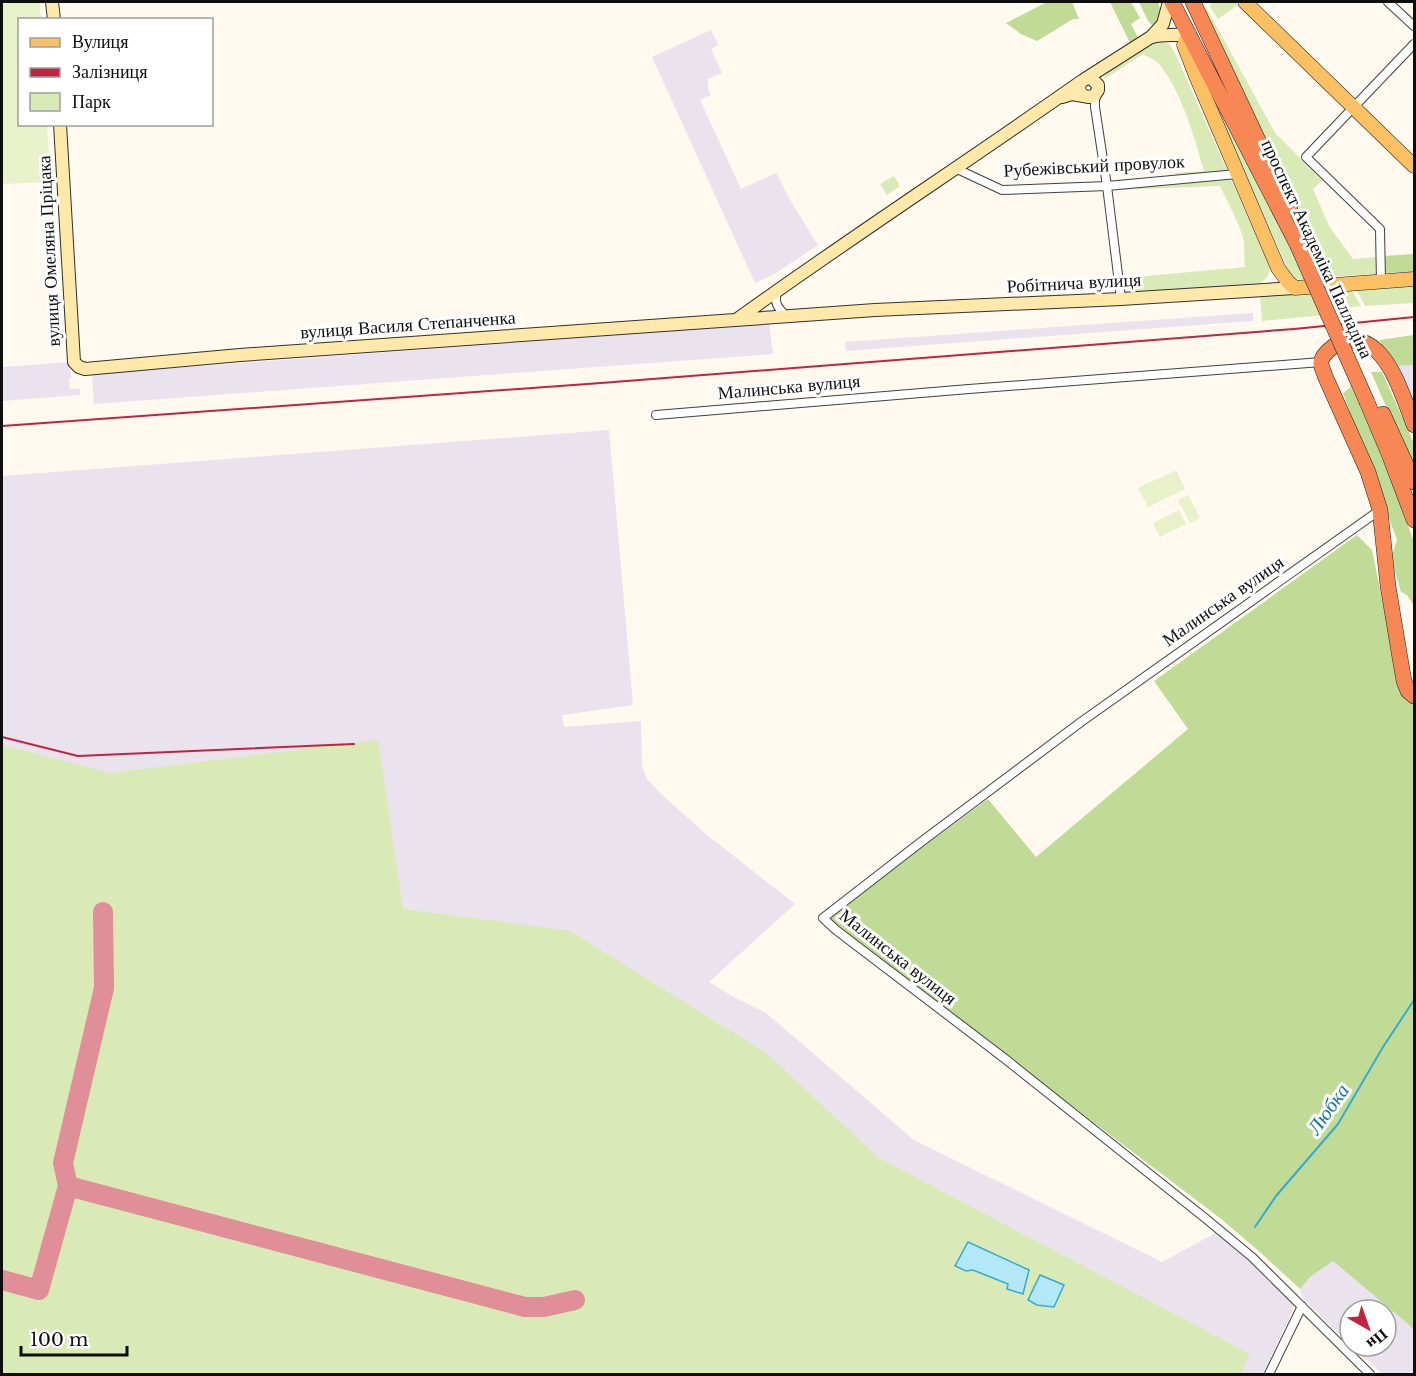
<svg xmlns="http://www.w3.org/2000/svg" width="1416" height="1376" font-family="'Libre Baskerville',serif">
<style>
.industrial{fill:#eae2ed}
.green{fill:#d9eab7}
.forest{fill:#bfdb96}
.pitch{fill:#e9f1ca}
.water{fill:#b2e8f7;stroke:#38a9d0;stroke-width:1.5}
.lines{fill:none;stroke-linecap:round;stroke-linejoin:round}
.stream{stroke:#38a9d0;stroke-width:2}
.taxiway{stroke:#e08e98;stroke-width:20}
.street-casing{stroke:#414141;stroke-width:10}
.secondary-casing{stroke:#303030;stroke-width:14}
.primary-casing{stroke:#1f1f1f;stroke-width:15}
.highway-casing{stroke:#1f1f1f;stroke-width:16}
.street{stroke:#fff;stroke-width:8}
.secondary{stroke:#ffe9aa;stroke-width:12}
.primary{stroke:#fbc063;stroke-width:14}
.highway{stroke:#f78755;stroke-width:15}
.rail{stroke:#c12341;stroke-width:2}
.highway-bridge-casing{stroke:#1f1f1f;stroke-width:16;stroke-linecap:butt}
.highway-bridge{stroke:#f78755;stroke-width:15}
.labels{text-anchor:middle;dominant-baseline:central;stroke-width:6;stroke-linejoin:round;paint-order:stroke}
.street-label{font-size:18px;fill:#0e0e0e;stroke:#fff}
.water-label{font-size:20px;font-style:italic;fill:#1479a2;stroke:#fff}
</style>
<rect width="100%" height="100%" fill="#fff9ef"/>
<path class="industrial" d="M711 30 718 45 711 49 722 73 708 79V89L711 95 700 100 741 189 776 173 793 205 818 245 776 273 755 283 652 57Z
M1253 313V321L846 351 845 342Z
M769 324 773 354 94 404 92 374Z
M70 362 71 377 69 379 70 389H80V395L2 401V367Z
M1414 365V410L1396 366Z
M609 430 633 705 562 715 564 727 641 721 642 766 647 779 661 794 707 835 795 904 709 982 732 996 766 1013 914 1140 1162 1262 1221 1230 1297 1296 1292 1307 1293 1310 1263 1374H2V476Z
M1333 1261 1414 1315V1374H1382L1352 1346H1386V1310H1350V1344L1303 1299 1300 1289 1310 1277Z"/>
<path class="green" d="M1211 2H1235L1238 5 1218 19 1210 7Z
M1206 7 1275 133 1322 180 1313 189 1329 226 1353 259 1377 257V274L1327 277 1206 14Z
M1163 41 1169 44 1175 53 1227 170 1226 173 1177 177 1175 173 1204 171C1195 139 1181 90 1159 64 1155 60 1148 57 1143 54L1103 80 1109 69 1148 42Z
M1218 110 1257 182 1307 281 1295 278 1289 272Z
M894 176 900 186 887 195 880 184Z
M1230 177 1270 267C1269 276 1267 279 1260 283L1138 293 1128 286 1124 278 1245 267C1244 259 1244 251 1244 243 1243 230 1226 199 1220 186L1115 190 1114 188Z
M1414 285V303L1365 306 1356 289Z
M1352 291 1361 306 1343 308 1336 292Z
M1314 293 1325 315 1262 321 1260 297Z
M378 740 403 909 570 931 766 1053 879 1158 1250 1354 1241 1374H2V745L110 773Z"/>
<path class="forest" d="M1047 2H1072L1079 19H1073L1037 41 1021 34 1006 23Z
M1110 2H1131L1140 18 1131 24 1139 40 1131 45Z
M1139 2H1158L1162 15 1158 24 1152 25 1148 21Z
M1414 254V272L1385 273 1384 256Z
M1414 335V365L1396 366 1379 340Z
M1371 372H1382L1414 444V470Z
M1351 387 1379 446 1414 542V606L1407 595 1401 592 1391 558 1397 540 1343 393Z
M1357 535 1372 550 1399 682 1414 701V1329L1333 1261 1310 1277 1300 1289 1261 1253 1220 1218 1007 1057 830 920 833 913 988 799 1036 857 1188 729 1154 681Z"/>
<path class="pitch" d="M2 2H40L41 19 20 20V124L47 125 51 182 2 184Z
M1176 470 1185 489 1148 507 1138 488Z
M1188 495 1200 518 1190 523 1178 500Z
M1179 510 1186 524 1160 537 1153 523Z"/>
<path class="water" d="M968 1242 1029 1270 1023 1294 1007 1289 1008 1284 973 1270 966 1271 955 1266Z
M1040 1275 1064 1285 1054 1307 1037 1305 1028 1300Z"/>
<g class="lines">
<path class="stream" d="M1255 1227 1276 1196 1338 1124 1383 1047 1414 1000"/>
<path class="taxiway" d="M68 1186 525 1307H544L575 1300
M2 1280 39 1290 68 1186 63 1163 104 988 103 912"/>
<defs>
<path id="street" d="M1388 2 1414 26
M1097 93 1095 100V107L1107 186 1121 299
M957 169 1002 190 1107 186 1237 174
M1381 282 1380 229 1306 157 1414 44
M777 291C774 302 777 307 785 315
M656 415 969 389 1321 362
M1269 1374 1302 1306
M1370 1374 1252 1257 1205 1218 1004 1058 836 930 823 918 921 842 1081 722 1380 510"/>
<path id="secondary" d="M52 2 54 20
M1152 37C1165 33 1177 37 1189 33
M1085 79 1151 37 1163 24 1169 2
M1062 97 1072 94 1089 97 1094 96 1098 90V85L1092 79 1088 78 1082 81C1078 86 1078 91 1083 95
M60 124 74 362 79 367 85 369 240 355 735 320 875 310 1121 299 1295 288
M736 320C850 238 967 162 1082 81"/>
<path id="primary" d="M1245 2 1414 166
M1189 33 1184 45 1196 76 1278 268 1288 282 1295 288 1414 279"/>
<path id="highway" d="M1172 2 1297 244
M1193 2 1290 208
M1367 402 1389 454 1414 520
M1383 414 1414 482
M1414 425C1405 402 1395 368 1377 351 1363 337 1342 337 1328 351 1325 354 1321 358 1321 363 1321 367 1324 372 1325 376L1368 472 1380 510 1388 586 1399 652 1404 681 1408 691 1414 696"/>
</defs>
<use href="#street" class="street-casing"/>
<use href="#secondary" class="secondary-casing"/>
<use href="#primary" class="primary-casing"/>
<use href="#highway" class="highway-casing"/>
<use href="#street" class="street"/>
<use href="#secondary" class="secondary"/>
<use href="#primary" class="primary"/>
<use href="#highway" class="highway"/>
<path class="rail" d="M2 426 601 383 1294 329 1414 317
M2 737 78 756 354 744"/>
<defs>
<path id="highway-bridge" d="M1297 244 1367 402"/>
</defs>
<use href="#highway-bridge" class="highway-bridge-casing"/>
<use href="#highway-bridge" class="highway-bridge"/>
</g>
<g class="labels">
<g class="street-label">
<text transform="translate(1094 166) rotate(-3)">Рубежівський провулок</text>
<text transform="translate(1317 249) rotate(65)">проспект Академіка Палладіна</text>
<text transform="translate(49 251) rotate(-93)">вулиця Омеляна Пріцака</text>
<text transform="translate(1074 283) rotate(-3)">Робітнича вулиця</text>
<text transform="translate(408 325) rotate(-4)">вулиця Василя Степанченка</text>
<text transform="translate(789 387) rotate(-5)">Малинська вулиця</text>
<text transform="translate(1223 601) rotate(-35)">Малинська вулиця</text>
<text transform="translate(898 957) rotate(38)">Малинська вулиця</text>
</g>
<g class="water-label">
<text transform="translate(1328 1109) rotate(-55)">Любка</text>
</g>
</g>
<rect width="1416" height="1376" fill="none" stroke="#0e0e0e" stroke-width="6"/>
<rect x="18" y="18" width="195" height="108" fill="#ffffff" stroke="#9f9f9f" stroke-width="1.5"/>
<rect x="30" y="38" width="30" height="9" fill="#fbc063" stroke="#9f9f9f" stroke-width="1.5"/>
<text x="72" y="48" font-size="18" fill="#0e0e0e">Вулиця</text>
<rect x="30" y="68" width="30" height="9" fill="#c12341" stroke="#9f9f9f" stroke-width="1.5"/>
<text x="72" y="78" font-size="18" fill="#0e0e0e">Залізниця</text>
<rect x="30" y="93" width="30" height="18" fill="#d9eab7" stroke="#9f9f9f" stroke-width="1.5"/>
<text x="72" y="108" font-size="18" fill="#0e0e0e">Парк</text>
<g transform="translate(1368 1328) rotate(140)"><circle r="28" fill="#ffffff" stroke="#9f9f9f" stroke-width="1.5"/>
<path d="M0-4.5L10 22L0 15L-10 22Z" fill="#c12341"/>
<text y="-9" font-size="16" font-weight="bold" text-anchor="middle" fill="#0e0e0e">Пн</text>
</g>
<path d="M21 1346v9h106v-9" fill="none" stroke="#0e0e0e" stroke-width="3"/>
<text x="30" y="1346" font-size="18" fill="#0e0e0e" stroke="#ffffff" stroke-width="4.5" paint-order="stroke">100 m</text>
</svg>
